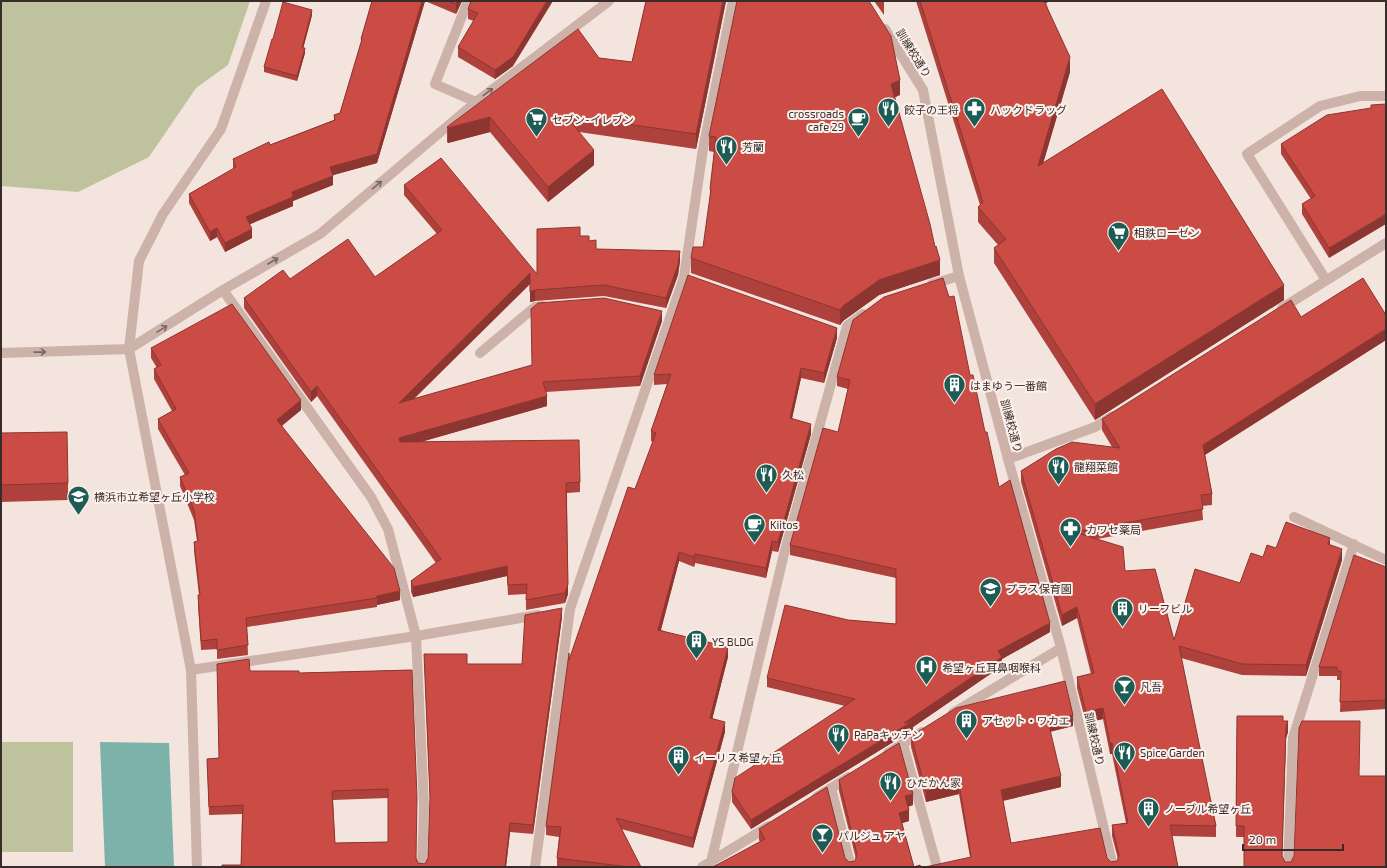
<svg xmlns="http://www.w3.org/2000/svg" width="1387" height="868" font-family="'Exo 2','Noto Sans JP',sans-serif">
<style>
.green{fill:#bec39d}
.water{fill:#7cb2aa}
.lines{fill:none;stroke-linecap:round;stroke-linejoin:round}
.service{stroke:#ccb2a9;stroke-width:10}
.minor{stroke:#ccb2a9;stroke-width:10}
.tertiary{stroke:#ccb2a9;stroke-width:10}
.wall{fill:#ae413b;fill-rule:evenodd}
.shaded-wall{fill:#8d3530}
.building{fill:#ca4c45;stroke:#8d3530;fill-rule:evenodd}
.oneway{stroke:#7b6863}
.labels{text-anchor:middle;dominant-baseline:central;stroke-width:4;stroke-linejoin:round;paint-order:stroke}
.street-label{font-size:11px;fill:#392b29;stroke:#fbf0eb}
.poi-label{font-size:11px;fill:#392b29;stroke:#fbf0eb;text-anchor:start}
</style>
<rect width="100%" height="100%" fill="#f3e5de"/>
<path class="green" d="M1 1H250L228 65 196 88 149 157 78 192 1 186Z
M1 742H73V852H1Z"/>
<path class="water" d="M100 742 169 743 174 867H105Z"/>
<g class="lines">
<path class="service" d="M223 290 371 497 388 529 416 636 424 806 422 867
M129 349 139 261 163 214 221 129 266 1
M480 353 535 307 543 306
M903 744 937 867
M831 788 851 867"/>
<path class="minor" d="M468 1 435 84 476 102
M1326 280 1247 154 1320 106 1360 96H1386
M932 284 959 276
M1282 308 1386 243
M129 349 191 670 197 867
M1 353 129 349 223 290 320 234 476 102 609 1
M1008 459 1095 427 1113 416
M1294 517 1386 560
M191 670 416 636 538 615
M953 713 1061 648
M888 753 922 732
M817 797 849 777
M535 867 570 609 684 277 703 149 733 1
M702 867 769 826
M712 867 711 862 784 554 847 326 863 314
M1288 867 1293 738 1354 544"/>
<path class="tertiary" d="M885 29 923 90 959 276 1008 459 1061 648 1113 867"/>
</g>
<path class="wall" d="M372 1H462L456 14 425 1 377 163 333 175V185L293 201V206L250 224 252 238 225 252 217 237 210 241 189 203V194L233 169V159L334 120V115L340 113 361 43V39Z
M471 1 513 66 495 79 458 57V47L474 21 468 19V9Z
M646 1H726L696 149 579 132 594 165 548 202 490 132 448 143 447 142V127L599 58 632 62Z
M874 1H884V15Z
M916 1H1050L1046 3 1070 72 1043 163 1284 300 1095 420 994 263V248L998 245 978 222V207L980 205Z
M312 15 303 48 305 53 297 81 264 72V67L273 39Z
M900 95 895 97 940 275 879 295 843 321 840 325 691 273V258L703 247 710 201V189L714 152 709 151V136Z
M1386 104 1329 258 1302 214V204L1311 199 1281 154V144L1371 108Z
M404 185 537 274 580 236 589 241 596 249 680 261 678 275 666 308 604 296 535 301 530 302V284L414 399 532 365 662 321 640 386 546 392 547 406 421 442 580 482V492L567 493 568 594 565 603 526 610V594L508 595 507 576 413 597 411 592V581L436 563 317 396 311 402 244 308V298L290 279 375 277 437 234 404 195Z
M1386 315V340L1205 455 1212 494V505L1202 506 1203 520 1097 539 1125 571 1174 640 1240 583 1263 557 1276 548 1330 545 1342 560 1306 676 1242 675 1181 658 1216 826V837L1172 836 1178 867 970 857 959 794 926 802 911 747V736L1073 726 1050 732 1061 787 1003 801 1011 843 1107 858 1111 862 1117 861 1118 859 1112 836V825L1126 823 1112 754H1110L1103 719 1086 723 1077 688V677L1091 674 1077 618 1062 626 1021 482V471L1112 447 1102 430V419L1301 317Z
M837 338 824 383 801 378 792 418 811 434 778 552 772 551 766 578 695 563 694 567 679 561 661 630 728 657 712 719 725 732 693 848 621 829 641 867H557V858L559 837 546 835V826L569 660 653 442 651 441V431L667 384 654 385V375Z
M151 348 301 410 282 426 400 600 377 605V607L247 627 248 655 217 659V649L201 650 198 605V595H199L194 551V542L197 541 194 520 180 486V477L185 475 158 429V419L172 411 154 379V369L157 368 151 358Z
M970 375 999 487 1050 632 1002 659V666L913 727V730L751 829 732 802V792L845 706 767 687V678L848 620 896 624V578L790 555V545L838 432 848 389 837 386V377Z
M1 433 68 483V500L1 502Z
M1386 567V709L1340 712 1341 680H1337V676H1319V667Z
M562 617 533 834 510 832 506 867 241 865 242 814 209 815 207 759 219 758 250 671 299 673 412 670 416 858 418 863 425 864 428 858 430 802 424 654 467 664H522ZM388 798V842L335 843 333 800Z
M1237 716 1283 721 1288 732 1286 738 1282 856 1285 862H1291L1359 776 1386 867H1244V837H1236Z
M839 780 913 805 908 807 909 821 902 823 914 867H713L760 842 759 840V829L845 858 849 862 855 861 856 859 839 791Z"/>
<path class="shaded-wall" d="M422 1H425L377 163 330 176V167Z
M457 1H462L456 14V4Z
M547 1H553L513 66 495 79V70Z
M723 1H726L696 149V134Z
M1040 1H1050L1040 6Z
M312 10V15L302 53V48Z
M305 48V53L297 81V76Z
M1070 57V72L1038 181V166Z
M900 80V95L891 99V84Z
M490 117V132L448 143V128Z
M594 150V165L548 202V187Z
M333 176V185L293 201V206L246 226V217L292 192Z
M1386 214V224L1329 258V248Z
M217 228V237L210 241V232Z
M252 229V238L225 252V243Z
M680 251V261L678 275 666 308V298Z
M940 260V275L879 295 843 321 840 325V310L843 306 879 280Z
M530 273V284L399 413V403Z
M1284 285V300L1095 420V404Z
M535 290V301L530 302V292Z
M662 311V321L640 386V376Z
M837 328V338L824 383V373Z
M1386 329V340L1203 456V445Z
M801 368V378L790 428V418Z
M317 386V396L311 402V392Z
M547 396V406L399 448V438Z
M301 400V410L277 429V420Z
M811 424V434L778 552V542Z
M1330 538V549L1328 544Z
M772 541V551L766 578V568Z
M1342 549V560L1306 676V665Z
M679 552V561L658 640V630Z
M695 554V563L694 567V557Z
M507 566V576L413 597V587Z
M568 584V594L565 603V593Z
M400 591V600L377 605V596Z
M1077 607V618L1062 626V615Z
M562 608V617L533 834V825Z
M1050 623V632L1002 659V666L913 727V730L751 829V820L904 723 998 651Z
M728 647V657L710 728V718Z
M1103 708V719L1086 723V712Z
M1073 715V726L1048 732V721Z
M1288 721V732L1286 738 1282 867 1286 727Z
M725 722V732L693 848V838Z
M1110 743H1112V754H1110Z
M1061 776V787L1001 801V790Z
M959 783V794L926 802V791Z
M913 794V805L905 807V796Z
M909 810V821L899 824V813Z
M510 823V832L506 867H505Z"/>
<path class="building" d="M372 1H422L377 154 330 167 333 176 292 192 293 197 246 217 252 229 225 243 217 228 210 232 189 194 236 167 233 159 269 142 270 145 335 120 334 115 340 113 362 39H361Z
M448 1H457L456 4Z
M471 1H547L513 57 495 70 458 47 478 13 468 9Z
M646 1H723L696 134 565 115 594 150 548 187 490 117 448 128 447 127 578 29 599 58 632 62Z
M737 1H869L891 36 900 80 891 84 930 224 935 247 936 246 940 260 879 280 843 306 840 310 691 258 693 247H703L711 189H710L716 137 709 136Z
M920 1H1044L1070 57 1038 166 1162 89 1284 285 1095 404 994 248 1006 239 978 207 983 202Z
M283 2 312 10 302 48H305L297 76 264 67 272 39H273Z
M1386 104V214L1329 248 1302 204 1315 196 1281 144 1327 115 1371 108V105Z
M441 158 537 274V229L580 227V236H589V241L596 240V249L680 251 678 265 666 298 604 285 535 290 530 292V273L399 403 532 365 531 309 538 303 604 298 662 311 640 376 543 382 547 396 399 438 400 442 579 440 580 482 566 483 568 584 565 593 526 600 527 584 508 585 507 566 413 587 411 581 441 559 317 386 311 392 244 298 283 270 290 279 348 239 375 277 442 230 404 185Z
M688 275 837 328 824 373 801 368 790 418 811 424 778 542 772 541 766 568 695 554 694 557 679 552 658 630 728 647 710 718 725 722 693 838 616 818 641 867H629L557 858 561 827 546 826 569 653V660L628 487 635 489 656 433 651 431 671 374 654 375Z
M943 278 949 297 954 296 970 375H973L985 432H987L999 487 1010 480 1050 623 998 651 1002 657 904 723 913 721 751 820 732 792 735 778 855 699 767 678 785 605 848 620 896 624V569L790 545 823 428 838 432 850 380 837 377 853 320 884 297Z
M1363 278 1386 315V329L1203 445 1212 494 1201 495 1203 509 1074 532 1123 547 1125 571 1155 569 1174 640 1195 569 1240 583 1251 553 1263 557 1267 545 1276 548 1286 522 1330 538 1328 544 1342 549 1306 665 1242 664 1179 646 1216 826 1170 825 1178 867H925L971 857 959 783 926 791 911 736 956 708 1065 681 1073 715 1048 721 1061 776 1001 790 1011 843 1100 828 1107 858 1111 862 1117 861 1119 855 1112 825 1128 823 1112 743H1110L1103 708 1086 712 1077 677 1094 673 1077 607 1062 615 1021 471 1056 449 1072 442 1120 448 1102 419 1291 300 1301 317Z
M232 304 301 400 277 420 394 568 400 591 377 596V598L246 618 248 645 217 650V639L201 641 198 595H200L194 542 198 541 194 510 180 477 189 473 158 419 176 409 154 369 161 365 151 348Z
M67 432 68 483 1 485V433Z
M1354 555 1386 567V700L1340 702 1341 671H1337V667H1319Z
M562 608 533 825 510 823 505 867H222V865H241L243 805 209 807 207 759 219 758 217 664 249 659 250 671H299V673L412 670 417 797 416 858 418 863 425 864 428 858 430 797 424 654H467V664H522L525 615ZM388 789V842L335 843 332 791Z
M1237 716H1283V721H1288L1286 727 1282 856 1285 862H1291L1294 856 1299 728 1302 721H1360L1359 776H1386V867H1244V826H1236Z
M899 743 913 794 905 796 909 810 899 813 914 867H713L765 839 759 829 827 787 845 858 849 862 855 861 857 854 839 780Z
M920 865 921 867H914Z"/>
<defs><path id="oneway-shaft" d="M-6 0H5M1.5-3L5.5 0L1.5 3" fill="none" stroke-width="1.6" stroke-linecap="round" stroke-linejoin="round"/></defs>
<g class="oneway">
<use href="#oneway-shaft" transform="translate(488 92) rotate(-37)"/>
<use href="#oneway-shaft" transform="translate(377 185) rotate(-40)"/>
<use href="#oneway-shaft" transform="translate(273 261) rotate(-30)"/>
<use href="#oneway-shaft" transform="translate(162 329) rotate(-32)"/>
<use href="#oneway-shaft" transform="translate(40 352) rotate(-1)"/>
</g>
<defs>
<symbol id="restaurant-pin" viewBox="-11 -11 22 30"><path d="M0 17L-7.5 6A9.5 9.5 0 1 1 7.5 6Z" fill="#1d5c55" stroke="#fbf0eb"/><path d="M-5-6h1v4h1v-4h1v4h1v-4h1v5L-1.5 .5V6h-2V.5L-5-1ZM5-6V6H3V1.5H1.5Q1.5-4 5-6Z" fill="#fff"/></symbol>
<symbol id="pharmacy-pin" viewBox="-11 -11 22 30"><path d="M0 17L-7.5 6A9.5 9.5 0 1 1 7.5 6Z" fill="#1d5c55" stroke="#fbf0eb"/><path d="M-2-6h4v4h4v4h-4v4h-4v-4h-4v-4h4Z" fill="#fff"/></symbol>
<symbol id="supermarket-pin" viewBox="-11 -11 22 30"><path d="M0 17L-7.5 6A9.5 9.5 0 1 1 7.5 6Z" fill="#1d5c55" stroke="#fbf0eb"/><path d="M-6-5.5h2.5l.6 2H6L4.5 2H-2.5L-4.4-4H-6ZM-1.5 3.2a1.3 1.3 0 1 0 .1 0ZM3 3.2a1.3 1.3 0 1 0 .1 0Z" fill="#fff"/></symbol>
<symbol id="cafe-pin" viewBox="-11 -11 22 30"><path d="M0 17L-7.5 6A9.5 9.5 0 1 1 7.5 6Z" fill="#1d5c55" stroke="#fbf0eb"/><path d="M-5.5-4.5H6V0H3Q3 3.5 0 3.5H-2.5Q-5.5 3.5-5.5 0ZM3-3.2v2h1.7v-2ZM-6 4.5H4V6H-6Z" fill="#fff"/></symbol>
<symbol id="building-pin" viewBox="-11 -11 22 30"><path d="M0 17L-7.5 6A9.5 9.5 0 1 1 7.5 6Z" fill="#1d5c55" stroke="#fbf0eb"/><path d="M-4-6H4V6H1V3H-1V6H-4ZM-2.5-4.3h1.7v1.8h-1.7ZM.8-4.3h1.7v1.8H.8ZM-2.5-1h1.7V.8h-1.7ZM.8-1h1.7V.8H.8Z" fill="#fff"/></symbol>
<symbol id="school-pin" viewBox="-11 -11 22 30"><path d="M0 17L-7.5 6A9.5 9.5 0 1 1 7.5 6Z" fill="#1d5c55" stroke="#fbf0eb"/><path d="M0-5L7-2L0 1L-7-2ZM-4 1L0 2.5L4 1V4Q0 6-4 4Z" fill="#fff"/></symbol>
<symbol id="hospital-pin" viewBox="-11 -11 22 30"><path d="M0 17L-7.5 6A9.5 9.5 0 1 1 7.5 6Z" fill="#1d5c55" stroke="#fbf0eb"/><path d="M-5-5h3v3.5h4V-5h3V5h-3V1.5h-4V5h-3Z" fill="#fff"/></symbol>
<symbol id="bar-pin" viewBox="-11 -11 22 30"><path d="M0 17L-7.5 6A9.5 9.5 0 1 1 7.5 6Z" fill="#1d5c55" stroke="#fbf0eb"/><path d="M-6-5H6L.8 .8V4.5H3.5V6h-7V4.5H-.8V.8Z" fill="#fff"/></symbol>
</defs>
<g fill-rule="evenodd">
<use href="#restaurant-pin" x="876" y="96" width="25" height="34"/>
<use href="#pharmacy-pin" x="962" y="96" width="25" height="34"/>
<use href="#supermarket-pin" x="524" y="106" width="25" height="34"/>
<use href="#cafe-pin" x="846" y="106" width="25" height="34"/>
<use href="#restaurant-pin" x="714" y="134" width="25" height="34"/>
<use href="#supermarket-pin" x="1106" y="220" width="25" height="34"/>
<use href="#building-pin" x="942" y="372" width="25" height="34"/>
<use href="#restaurant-pin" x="1046" y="454" width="25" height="34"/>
<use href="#restaurant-pin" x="754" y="462" width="25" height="34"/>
<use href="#school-pin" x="66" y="484" width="25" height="34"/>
<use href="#cafe-pin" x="742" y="512" width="25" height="34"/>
<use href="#pharmacy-pin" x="1058" y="516" width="25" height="34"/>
<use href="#school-pin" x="978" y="576" width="25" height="34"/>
<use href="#building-pin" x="1110" y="596" width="25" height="34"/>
<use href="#building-pin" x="684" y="628" width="25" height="34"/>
<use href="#hospital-pin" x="914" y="654" width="25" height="34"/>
<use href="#bar-pin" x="1112" y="674" width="25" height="34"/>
<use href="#building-pin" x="954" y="708" width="25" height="34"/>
<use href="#restaurant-pin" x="826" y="722" width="25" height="34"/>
<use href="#restaurant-pin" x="1112" y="740" width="25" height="34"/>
<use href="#building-pin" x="666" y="744" width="25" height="34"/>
<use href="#restaurant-pin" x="878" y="770" width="25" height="34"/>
<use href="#building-pin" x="1136" y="796" width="25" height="34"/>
<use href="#bar-pin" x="810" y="822" width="25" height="34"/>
</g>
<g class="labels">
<g class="street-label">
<text transform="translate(914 53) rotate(58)">訓練校通り</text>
<text transform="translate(1012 426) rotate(75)">訓練校通り</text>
<text transform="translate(1095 739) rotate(77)">訓練校通り</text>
</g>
<g class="poi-label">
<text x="904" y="109">餃子の王将</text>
<text x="990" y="109">ハックドラッグ</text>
<text x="844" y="113" text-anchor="end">crossroads<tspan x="844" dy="13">cafe 29</tspan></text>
<text x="552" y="119">セブン-イレブン</text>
<text x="742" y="146">芳蘭</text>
<text x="1134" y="232">相鉄ローゼン</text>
<text x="970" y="385">はまゆう一番館</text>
<text x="1074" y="466">龍翔菜館</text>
<text x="782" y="474">久松</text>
<text x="94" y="496">横浜市立希望ヶ丘小学校</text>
<text x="770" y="524">Kiitos</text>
<text x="1086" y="529">カワセ薬局</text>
<text x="1006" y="588">プラス保育園</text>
<text x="1138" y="608">リーフビル</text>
<text x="712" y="641">YS BLDG</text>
<text x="942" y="667">希望ヶ丘耳鼻咽喉科</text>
<text x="1140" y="686">凡吾</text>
<text x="982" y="720">アセット・ワカエ</text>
<text x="854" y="734">PaPaキッチン</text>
<text x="1140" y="752">Spice Garden</text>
<text x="694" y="757">イーリス希望ヶ丘</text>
<text x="906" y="782">ひだかん家</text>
<text x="1164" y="808">ノーブル希望ヶ丘</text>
<text x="838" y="835">パルジュ アヤ</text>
</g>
</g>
<rect width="1387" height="868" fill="none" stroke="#392b29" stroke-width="4"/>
<path d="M1243 844v6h100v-6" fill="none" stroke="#392b29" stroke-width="2"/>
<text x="1249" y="844" font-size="12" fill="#392b29" stroke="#fbf0eb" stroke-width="3" paint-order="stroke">20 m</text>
</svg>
